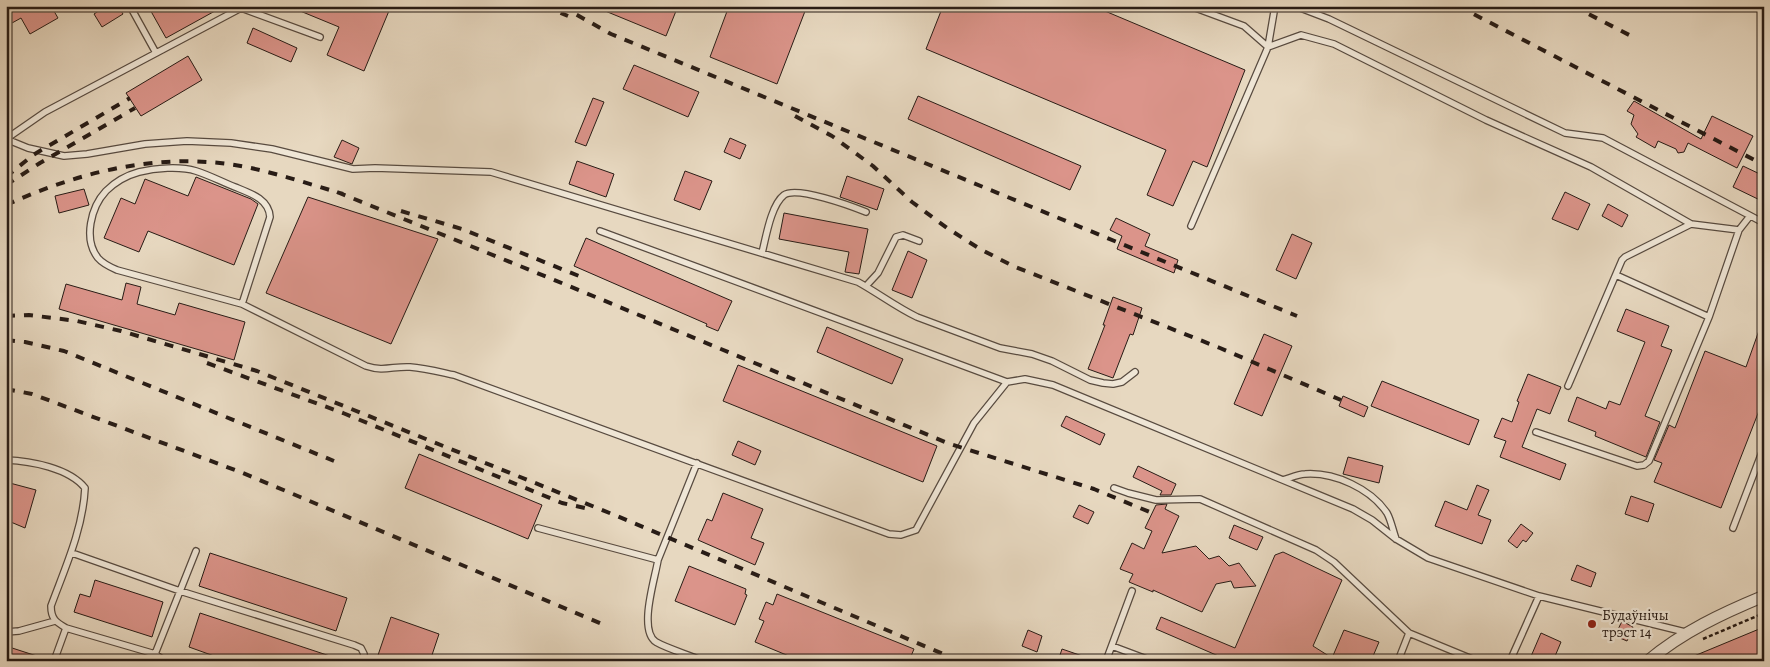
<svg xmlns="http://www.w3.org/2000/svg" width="1770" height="667" font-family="Alegreya,serif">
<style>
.building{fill:#db948a;stroke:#281c16}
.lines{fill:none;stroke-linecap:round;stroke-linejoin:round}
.service-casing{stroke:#584b40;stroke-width:8}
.minor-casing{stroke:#584b40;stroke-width:13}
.path{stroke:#281c16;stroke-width:2.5;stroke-dasharray:4 2.5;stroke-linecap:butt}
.service{stroke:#efe6d6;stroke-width:5.5}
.minor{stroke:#efe6d6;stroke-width:11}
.rail{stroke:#281c16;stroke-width:4;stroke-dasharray:9 9;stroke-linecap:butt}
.poi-dot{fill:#8f2418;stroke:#efe6d6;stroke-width:2}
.labels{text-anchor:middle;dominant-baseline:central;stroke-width:4.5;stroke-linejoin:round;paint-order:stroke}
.poi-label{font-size:15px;fill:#281c16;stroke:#efe6d6;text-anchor:start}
</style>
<rect width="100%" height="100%" fill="#e7d8c0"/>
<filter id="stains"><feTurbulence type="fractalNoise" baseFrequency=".004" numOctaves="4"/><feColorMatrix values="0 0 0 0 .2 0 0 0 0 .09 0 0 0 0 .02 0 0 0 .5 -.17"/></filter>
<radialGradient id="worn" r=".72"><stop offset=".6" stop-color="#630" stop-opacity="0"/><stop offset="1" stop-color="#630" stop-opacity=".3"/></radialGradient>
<path class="building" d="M6 6H51L58 18 30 34 21 18 12 23 6 14Z
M106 6H118L123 14 102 27 94 14Z
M148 6H224L166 38Z
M288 6H391L364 71 327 55 339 27Z
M593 6H678L666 36Z
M729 6H807L777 84 710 57Z
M943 6H1093L1245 70 1207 167 1193 161 1173 206 1147 195 1166 150 926 49Z
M253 28 297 48 291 62 247 43Z
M188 56 202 80 141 116 126 93Z
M634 65 699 92 688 117 623 89Z
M918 96 1081 166 1070 190 908 119Z
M593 98 604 102 586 146 575 142Z
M1634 101 1701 139 1712 116 1753 136 1737 168 1688 143 1684 152 1678 153 1676 149 1658 141 1655 148 1636 137 1638 134 1631 124 1634 115 1627 111Z
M730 138 746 145 740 159 724 152Z
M342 140 359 148 352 164 334 157Z
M577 161 614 174 606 197 569 184Z
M1743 166 1764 176V202L1733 187Z
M685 171 712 181 700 210 674 200Z
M847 176 884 189 877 210 840 197Z
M196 177 251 199 258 204 234 265 148 231 139 252 104 238 121 198 135 204 145 179 188 196Z
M84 189 89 205 59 213 55 196Z
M1565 192 1590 204 1578 230 1552 219Z
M308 197 438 239 391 344 266 293Z
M1608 204 1628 215 1622 227 1602 216Z
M784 213 868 229 859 274 845 272 849 252 779 239Z
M1116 218 1150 234 1145 246 1178 260 1174 273 1117 249 1122 236 1110 230Z
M1292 234 1312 243 1296 279 1276 270Z
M586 238 732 301 718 331 706 326 707 324 574 266Z
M908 251 927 260 912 298 892 290Z
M126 283 141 287 137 304 175 315 179 303 245 322 234 360 59 309 66 284 122 300Z
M1113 297 1142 308 1133 335 1130 334 1113 378 1088 369 1105 325H1103Z
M1626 309 1669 326 1661 346 1672 350 1645 416 1660 422 1646 457 1595 436 1596 432 1568 421 1577 397 1606 409 1609 401 1620 405 1645 342 1617 331Z
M1762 322H1764V398L1721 508 1654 482 1662 463 1654 460 1669 425 1675 428 1705 351 1746 367Z
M827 327 903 359 892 384 817 352Z
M1264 334 1292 346 1262 416 1234 404Z
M738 365 937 446 923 482 723 401Z
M1528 374 1561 387 1550 414 1537 409 1522 447 1566 464 1560 480 1500 457 1506 441 1494 437 1502 418 1512 422 1519 402 1517 401Z
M1382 381 1479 420 1469 445 1371 406Z
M1343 396 1368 407 1364 417 1339 406Z
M1066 416 1105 434 1100 445 1061 426Z
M738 441 761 451 755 465 732 455Z
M419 454 542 505 528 539 405 488Z
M1348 457 1383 466 1379 483 1343 474Z
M1138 466 1176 484 1171 495H1160L1162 491 1133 477Z
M6 482 36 490 25 528 6 520Z
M1477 485 1489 490 1478 515 1491 520 1482 544 1435 526 1445 501 1467 510Z
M723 493 763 509 751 538 764 543 755 565 698 540 707 519 712 521Z
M1631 496 1654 504 1648 522 1625 514Z
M1167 504 1165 509 1179 516 1162 553 1196 546 1209 559 1219 556 1229 566 1239 563 1256 586 1234 588 1231 581 1216 584 1202 612 1153 590V592L1129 582 1133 574 1120 569 1132 543 1144 549 1152 531 1145 528 1156 505Z
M1079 505 1094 512 1088 524 1073 517Z
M1521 524 1533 533 1526 542 1523 540 1517 548 1508 541Z
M1234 525 1263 537 1257 550 1229 538Z
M1283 552 1342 580 1313 646 1332 658 1344 630 1379 642 1371 661H1230L1156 629 1161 617 1235 648 1275 555Z
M210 553 347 598 336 631 199 586Z
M1577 565 1596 573 1591 587 1571 580Z
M689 566 746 589 745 594 747 595 735 625 675 601Z
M95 580 163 602 152 637 74 612 80 594 90 597Z
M777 594 914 649 909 661H801L755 642 764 621 759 619 766 602 773 605Z
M200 613 339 659V661H228L189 647Z
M391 617 439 634 430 661H376Z
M1622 621 1633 627 1627 641 1615 636Z
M1764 627V655L1751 661H1682Z
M1028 630 1042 636 1037 652 1022 646Z
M1541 633 1561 642 1553 661H1529Z
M6 646 46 659V661H6Z
M1062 649 1091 659V661H1066L1059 658Z"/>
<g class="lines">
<defs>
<path id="service" d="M130 6 156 53
M240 6 241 8 320 37
M1190 6 1244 26 1268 47 1301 35 1334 44 1486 120 1591 167 1691 224 1739 230 1750 216
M1295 6 1329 19 1565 133 1603 138 1764 223
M6 139 28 148 64 156 87 154 145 144 187 141 231 143 272 149 353 169 375 168 491 172 858 282C878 293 896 307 917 317L1000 348 1032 354 1052 361 1090 380 1103 383 1113 384 1122 382 1135 372
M6 139 45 112 241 8V6
M1191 226 1268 47 1275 6
M600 231 1007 382
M762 253C766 237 771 205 784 195 797 186 851 206 866 212
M866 286 878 273 896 237 903 235 919 241
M242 304 270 217C269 199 250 193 235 187 222 182 209 175 196 171 180 166 155 168 139 172 128 175 115 182 106 191 91 207 83 239 98 258 103 264 110 267 117 270L242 304 366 366C384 372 393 366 410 367 425 368 440 372 454 375L889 534 901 535 916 530 974 423 1007 382 1025 379 1053 385 1353 509 1372 520 1396 539 1428 558 1539 596 1685 632
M1709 317 1739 230
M1568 386 1622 260 1625 257 1691 224
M1536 432 1637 466 1644 465 1649 461 1709 317 1616 275
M6 460C31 461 69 468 85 488 83 529 65 568 51 606 51 619 56 622 66 628L54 661
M1283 480C1290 478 1298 474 1305 474 1335 472 1371 489 1387 513 1391 520 1393 531 1396 539
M1114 488 1128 493 1156 500 1200 499 1316 550 1334 562 1409 633
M538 528 658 560C655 579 638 630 656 642 668 649 690 655 703 661
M1733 528 1764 447
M72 553 180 591 354 645 361 648 364 654 362 661
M658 560 697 463
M66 628 155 654 165 661
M6 632 19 631 55 621
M1112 646 1152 661
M155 654 196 551
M1106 661 1132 591
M1398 661 1409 633 1477 661
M1510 661 1539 596"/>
<path id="minor" d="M1648 661C1682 632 1723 613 1764 596"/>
</defs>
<use href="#service" class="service-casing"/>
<use href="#minor" class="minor-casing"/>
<path class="path" d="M1703 639 1764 613"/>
<use href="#service" class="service"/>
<use href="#minor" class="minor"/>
<path class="rail" d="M544 6 568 16
M561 6 611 34 1297 316
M1458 6 1764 165
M1573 6 1635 38
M795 116 832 136 873 166 912 202 947 228 980 249 1013 266 1220 348 1341 400
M6 177 33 155 130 98
M6 185 40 163 135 108
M337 192 552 279 950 444 1094 489 1152 513
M6 205C83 170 167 150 251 168 282 175 313 185 343 194
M401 211 462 229 584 278
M6 316 29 315 77 321 121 331 257 371 617 516 960 661
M6 340 25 342 64 351 334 461
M207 363 343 413 562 503 585 508
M6 389 32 394 243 473 607 626"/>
</g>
<circle class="poi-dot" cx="1592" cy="624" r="5"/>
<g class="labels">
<g class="poi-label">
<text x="1602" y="615">Будаўнічы<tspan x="1602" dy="17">трэст 14</tspan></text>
</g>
</g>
<rect width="1770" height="667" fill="none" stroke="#e7d8c0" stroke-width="25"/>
<rect x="8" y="8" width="1755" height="652" fill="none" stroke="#281c16" stroke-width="2.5"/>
<rect x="12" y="12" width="1745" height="642" fill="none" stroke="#281c16"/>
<rect width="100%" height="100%" filter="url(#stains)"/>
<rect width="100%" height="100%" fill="url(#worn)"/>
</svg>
